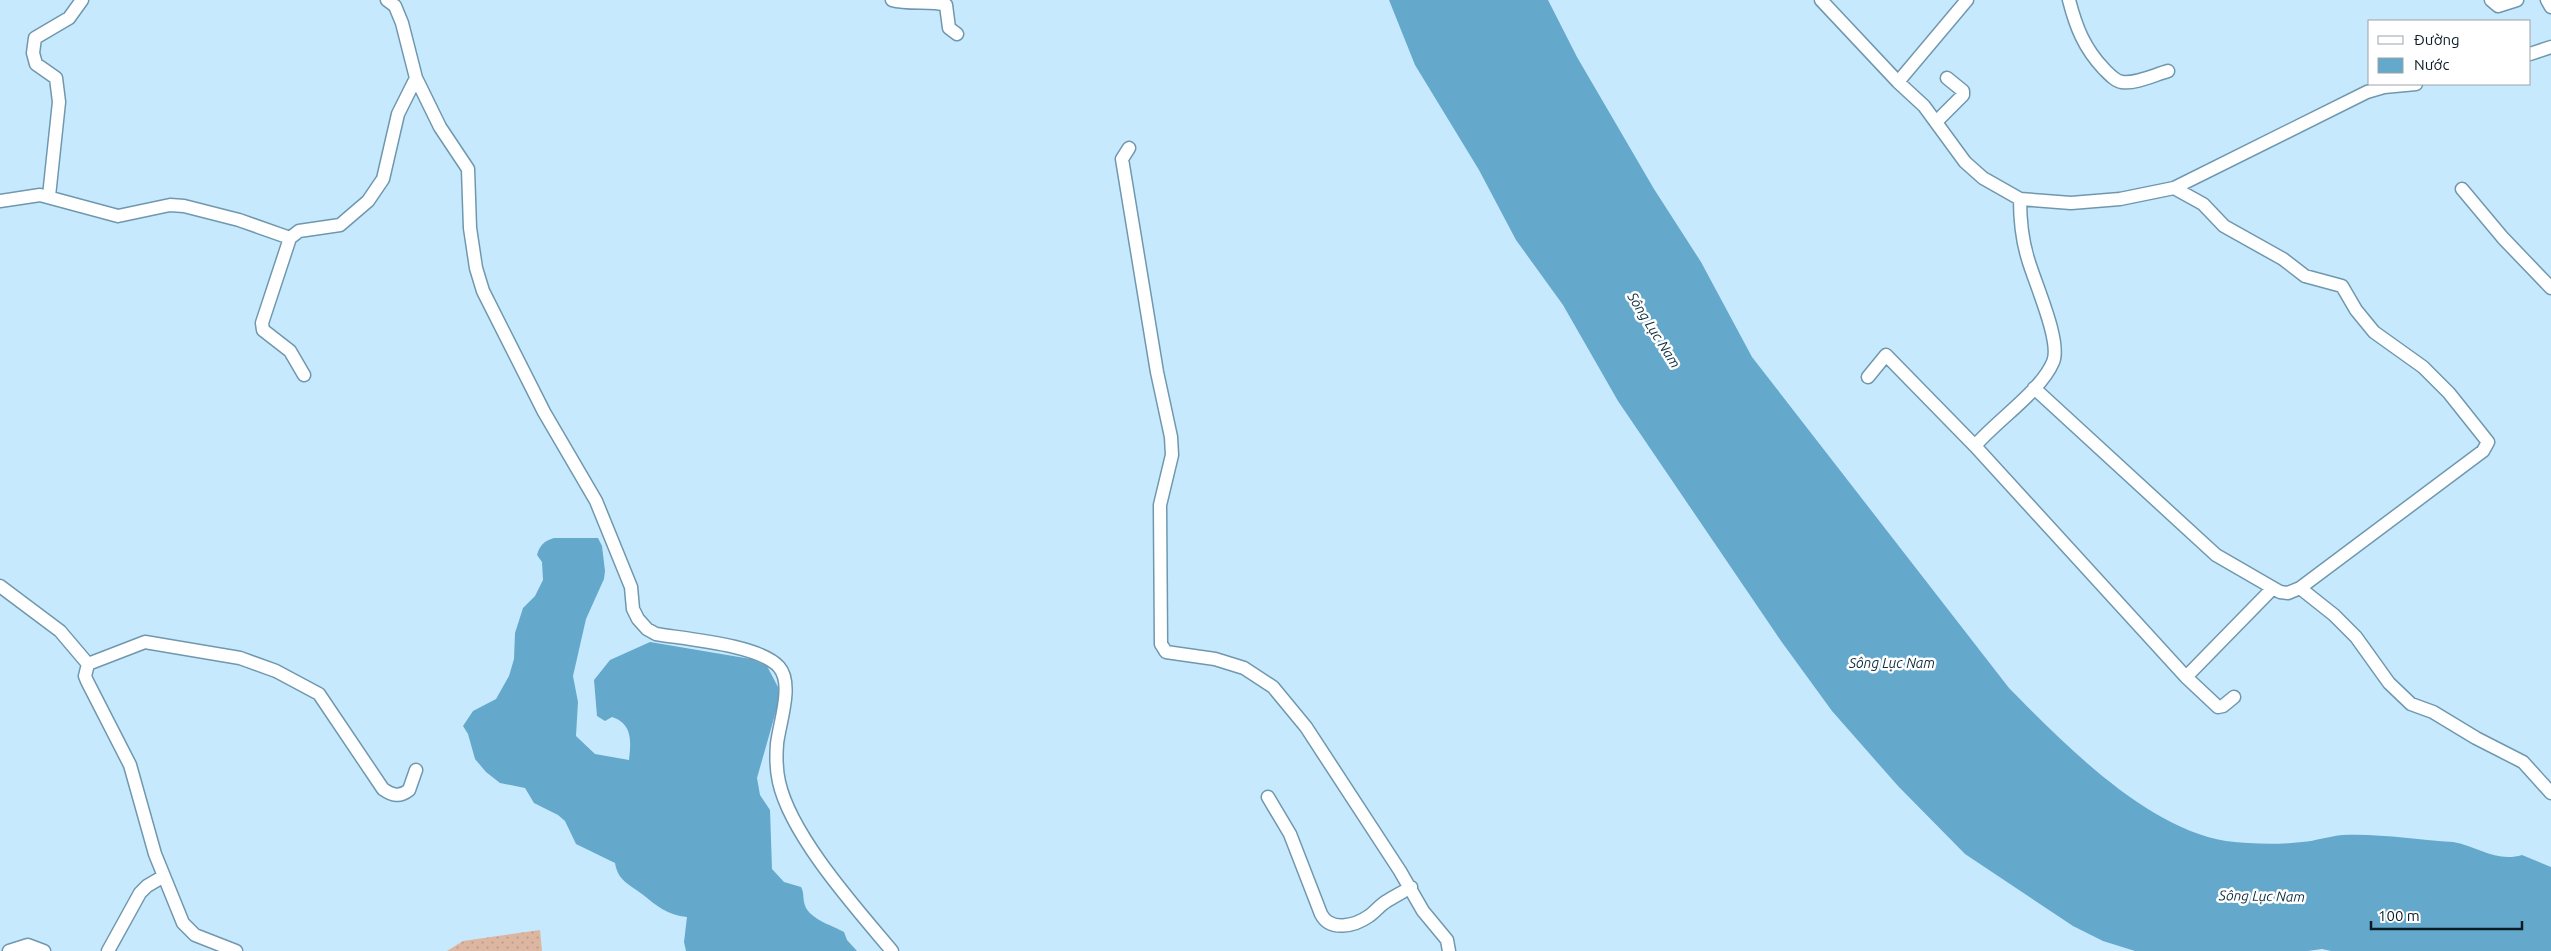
<svg xmlns="http://www.w3.org/2000/svg" width="2551" height="951" font-family="Ubuntu,sans-serif">
<style>
.green{fill:url(#green-dots)}
.water{fill:#64a8cc}
.lines{fill:none;stroke-linecap:round;stroke-linejoin:round}
.street-casing{stroke:#6f98af;stroke-width:15}
.street{stroke:#fff;stroke-width:12}
.labels{text-anchor:middle;dominant-baseline:central;stroke-width:5;stroke-linejoin:round;paint-order:stroke}
.water-label{font-size:14px;font-style:italic;fill:#0f2f3f;stroke:#fff}
</style>
<defs>
<pattern id="green-dots" width="8" height="8" patternUnits="userSpaceOnUse" patternTransform="scale(1.25)"><rect width="8" height="8" fill="#dcb6a0"/><path d="M2 2h.1M6 6h.1" fill="none" stroke="#bc9c8a" stroke-width="1.8" stroke-linecap="round"/></pattern>
</defs>
<rect width="100%" height="100%" fill="#c7e9fd"/>
<path class="green" d="M540 930 542 951H447L463 941Z"/>
<path class="water" d="M1389 0H1548L1577 57 1654 189 1701 262 1752 357 2009 688C2064 744 2146 828 2226 841 2251 844 2277 845 2302 842 2316 841 2329 836 2343 835 2376 833 2420 840 2453 842 2477 846 2497 863 2522 855L2551 867V951H2331L2322 949 2308 951H2135L2103 941 2073 926 1965 854 1898 786 1832 711 1781 641 1618 401 1563 305 1516 240 1479 170 1415 65Z
M554 538H598L602 546 605 571 604 579 586 619 573 676 578 702 576 736 595 754 629 760C631 742 633 724 612 717L605 721 597 716 594 680 610 660 650 642 751 659 767 666 778 687V704L757 778 760 795 770 810 772 869 784 882 801 887C804 893 803 896 804 902 807 919 832 925 844 932L847 940 857 951H686L684 942 687 917C667 915 657 906 642 894 629 884 618 881 615 863L576 844 565 821 558 815 534 803 525 788 500 783 486 772 475 759 468 734 463 726 473 711 496 699 509 676 514 659 515 633 523 608 535 596 543 580 542 562 537 555C540 545 544 541 554 538Z"/>
<g class="lines">
<defs>
<path id="street" d="M387 0 395 6 402 23 416 78 440 127 468 169 470 228 476 268 483 291 544 412 596 501 631 587 633 609 638 619 647 629 656 634C686 639 760 645 779 667 794 684 779 724 777 744 776 757 776 769 779 782 791 836 856 908 892 951
M892 0C909 5 932 0 946 5L949 28 957 34
M1821 0 1898 82 1924 106 1965 162 1983 178 2020 199 2071 203 2120 199 2174 188 2367 92 2384 87 2416 84
M2069 0C2076 27 2084 48 2104 69 2109 74 2115 81 2122 82 2136 84 2154 75 2168 71
M2491 0 2498 6 2517 0
M2547 0 2551 7
M2530 54 2551 47
M1898 82 1967 0
M1937 121 1963 95V91L1947 78
M1129 148 1122 159 1157 372 1171 437 1172 455 1160 505 1161 644 1166 652 1215 659 1244 668 1273 687 1306 727 1400 871 1423 911 1447 940 1449 951
M2174 188 2203 204 2224 226 2283 259 2305 276 2342 286 2356 310 2374 332 2423 367 2449 393 2488 442 2483 451 2300 588
M2462 189 2503 238 2551 288
M49 196 59 102 56 78 36 64 33 53 35 38 69 18 82 0
M0 201 40 195 118 216 170 205 184 206 239 220 290 238
M304 375 290 351 263 330 262 323 290 238 299 231 340 225 368 201 383 179 398 114 416 78
M1868 377 1886 355 1975 446 2186 677 2218 707 2223 706 2234 697
M2034 388 2216 555 2280 592 2288 593 2300 588 2334 615 2356 637 2389 683 2411 704 2433 712 2476 738 2523 762 2551 793
M1975 446C1996 421 2041 391 2053 362 2062 342 2034 281 2028 259 2022 240 2020 219 2020 199
M0 586 60 631 88 664
M2186 677 2273 588
M1268 797 1290 834 1321 914C1330 932 1355 926 1369 916 1375 912 1380 905 1387 901 1395 896 1403 892 1411 887
M9 951 28 945 44 951
M108 951 140 893 147 886 164 876
M236 951 195 935 183 923 155 854 130 765 87 681 85 676 88 664 145 642 240 658 276 671 319 694 383 789C393 796 400 797 409 790L416 770"/>
</defs>
<use href="#street" class="street-casing"/>
<use href="#street" class="street"/>
</g>
<g class="labels">
<g class="water-label">
<text transform="translate(1654 330) rotate(58)">Sông Lục Nam</text>
<text x="1892" y="663">Sông Lục Nam</text>
<text transform="translate(2262 896) rotate(1)">Sông Lục Nam</text>
</g>
</g>
<rect x="2368" y="20" width="162" height="65" fill="#ffffff" stroke="#9ea4a8"/>
<rect x="2378" y="36" width="25" height="8" fill="#ffffff" stroke="#9ea4a8"/>
<text x="2414" y="45" font-size="15" fill="#0c1c25">Đường</text>
<rect x="2378" y="58" width="25" height="15" fill="#64a8cc" stroke="#9ea4a8"/>
<text x="2414" y="70" font-size="15" fill="#0c1c25">Nước</text>
<path d="M2371 921v8h151v-8" fill="none" stroke="#0c1c25" stroke-width="2.5"/>
<text x="2378" y="921" font-size="15" fill="#0c1c25" stroke="#ffffff" stroke-width="4" paint-order="stroke">100 m</text>
</svg>
